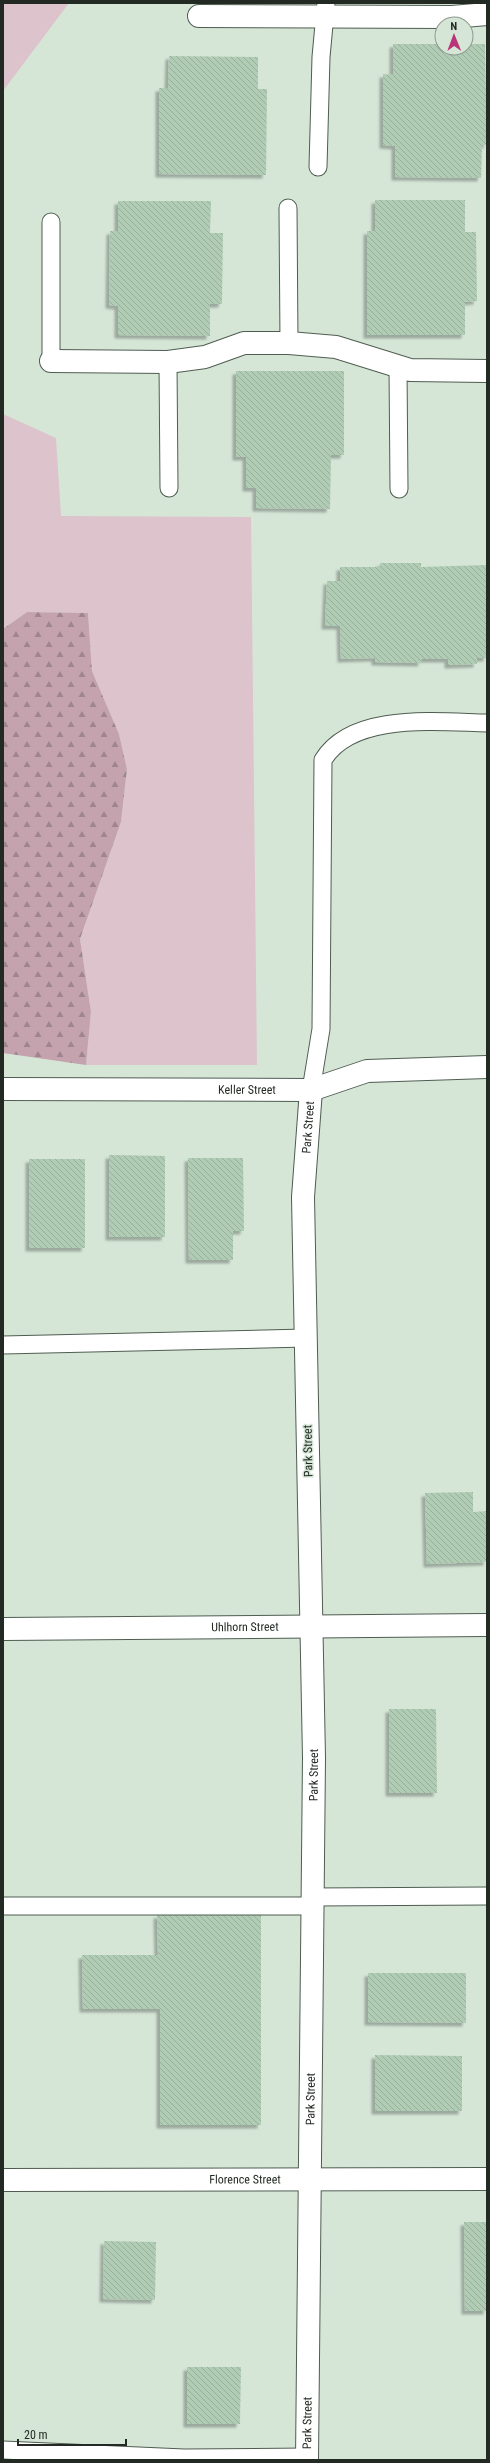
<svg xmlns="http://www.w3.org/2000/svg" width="490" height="2463" font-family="'Roboto Condensed',sans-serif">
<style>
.grass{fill:#ddc3cc}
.forest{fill:url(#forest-firs)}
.building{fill:url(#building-back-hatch);filter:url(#shadow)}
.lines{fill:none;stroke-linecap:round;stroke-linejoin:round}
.service-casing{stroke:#4f5d51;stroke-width:19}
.minor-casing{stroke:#4f5d51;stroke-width:24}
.service{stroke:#fff;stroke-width:17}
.minor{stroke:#fff;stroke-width:22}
.labels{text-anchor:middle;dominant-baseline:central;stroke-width:3;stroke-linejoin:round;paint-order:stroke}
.street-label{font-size:12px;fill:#232923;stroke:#d5e6d7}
</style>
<defs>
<pattern id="forest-firs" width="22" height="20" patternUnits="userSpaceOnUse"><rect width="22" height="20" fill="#c4a3af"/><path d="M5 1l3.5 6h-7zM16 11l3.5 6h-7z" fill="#9f858e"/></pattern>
<pattern id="building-back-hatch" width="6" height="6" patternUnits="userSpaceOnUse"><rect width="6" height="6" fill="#b1ccb4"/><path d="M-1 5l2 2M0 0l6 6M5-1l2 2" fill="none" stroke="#98af9a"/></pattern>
<filter id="shadow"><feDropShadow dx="-3.5" dy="3.5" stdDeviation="1" flood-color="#0004"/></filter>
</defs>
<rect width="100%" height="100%" fill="#d5e6d7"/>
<path class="grass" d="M3 3H69L3 91Z
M3 414 56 438 61 516 251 517 257 1065H86L91 1012 80 939 121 822 127 769 119 734 92 671 88 613 27 612 3 629Z"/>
<path class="forest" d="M27 612 88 613 92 671 119 734 127 769 121 822 80 939 91 1012 86 1065 3 1053V629Z"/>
<path class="building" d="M393 44H442V48H466V44H485L487 145H482L481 178 395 177V146L383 145V74L393 75Z
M169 56 258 57V89H267L266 175 159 174V88H168Z
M375 200H465V232H476L477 301 465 302V335H367V231H375Z
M118 201H211L210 233H223L222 304H210V336L118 335V306L109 305 110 231H118Z
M236 371H344V455H331L330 509 256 508V488H246V457H236Z
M380 563H421V567L487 565V658H477V664L448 665V659H421L422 663 375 662V658L341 659 340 626H325L327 581H340V567H380Z
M109 1155 165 1156V1237H109Z
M188 1158H243L244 1231H233V1260H189Z
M29 1159H85V1248H29Z
M473 1492V1512L487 1511V1562L427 1564 425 1493Z
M389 1709H436L437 1793H389Z
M157 1915H261V2125H160V2009H83L82 1955H158Z
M368 1973H466V2023L368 2022Z
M375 2055 462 2056V2111H375Z
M464 2222H487V2311H465Z
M104 2241 156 2242 155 2300 103 2299Z
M187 2367H241L240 2424H187Z"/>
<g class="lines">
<defs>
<path id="service" d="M318 167 321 57 326 3
M288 208 289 343
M51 361V222
M168 362 169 488
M398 367 399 489
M311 1090 321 1029 323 760C352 712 438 722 487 723
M3 1345 306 1338
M313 1897 487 1896
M3 1906H313
M3 2450 184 2458 307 2457"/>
<g id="minor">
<path d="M199 16 452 17 487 14"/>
<path d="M51 361 168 362 205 357 244 343H289L336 347 410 370 487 371"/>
<path id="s1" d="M3 1089 311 1090 367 1071 487 1067"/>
<path id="s2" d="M3 1629 487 1625"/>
<path id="s3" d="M3 2180 487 2179"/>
<path id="s4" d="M307 2460 314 1758 303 1197 311 1090"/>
</g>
</defs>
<use href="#service" class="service-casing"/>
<use href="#minor" class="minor-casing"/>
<use href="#service" class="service"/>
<use href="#minor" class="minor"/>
</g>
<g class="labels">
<g class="street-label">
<text stroke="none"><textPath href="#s1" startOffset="244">Keller Street</textPath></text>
<text stroke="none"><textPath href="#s4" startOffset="1333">Park Street</textPath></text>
<text transform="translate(308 1451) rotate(-91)">Park Street</text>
<text stroke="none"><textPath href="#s2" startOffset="242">Uhlhorn Street</textPath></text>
<text stroke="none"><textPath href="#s4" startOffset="685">Park Street</textPath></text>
<text stroke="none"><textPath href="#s4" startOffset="361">Park Street</textPath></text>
<text stroke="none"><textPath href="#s3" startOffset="242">Florence Street</textPath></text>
<text stroke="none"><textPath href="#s4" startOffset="37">Park Street</textPath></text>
</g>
</g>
<rect width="490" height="2463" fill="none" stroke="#232923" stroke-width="8"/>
<g transform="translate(454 36) rotate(359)"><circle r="19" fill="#d5e6d7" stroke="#8e9a8f"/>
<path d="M0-3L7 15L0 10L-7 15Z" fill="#b93478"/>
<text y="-6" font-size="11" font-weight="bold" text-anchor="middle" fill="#232923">N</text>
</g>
<path d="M18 2439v6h108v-6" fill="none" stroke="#232923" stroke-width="2"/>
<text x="24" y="2439" font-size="12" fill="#232923" stroke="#d5e6d7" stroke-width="3" paint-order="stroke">20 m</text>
</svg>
